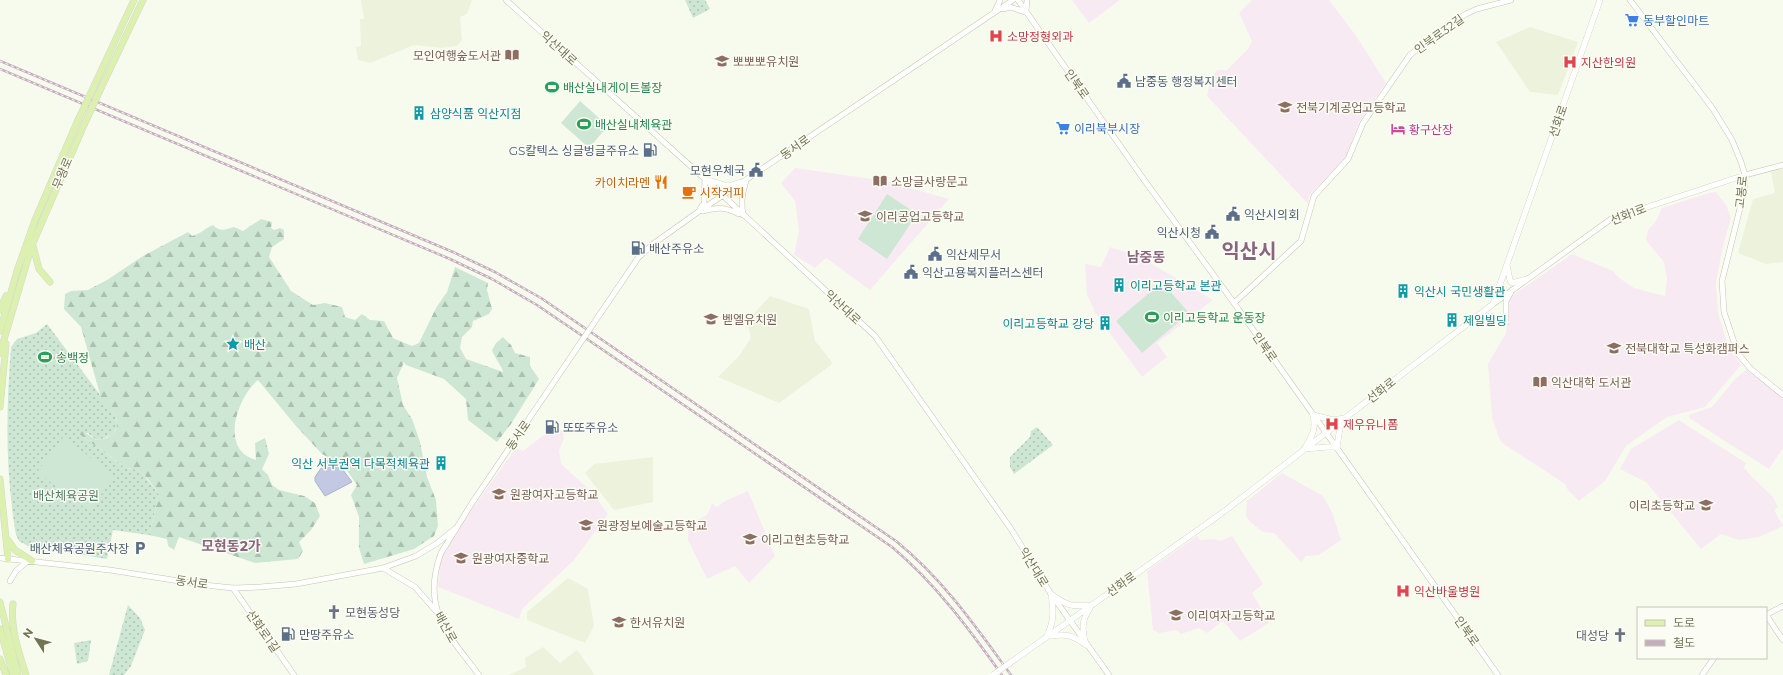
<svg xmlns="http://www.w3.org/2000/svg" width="1783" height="675" font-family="Montserrat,'Noto Sans KR',sans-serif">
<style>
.residential{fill:#edf2dd}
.education{fill:#f8eaf3}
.grass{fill:url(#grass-dots)}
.forest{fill:url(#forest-firs)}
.garden{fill:#cde7d4}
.water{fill:#c4c9e3;stroke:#abb2d3}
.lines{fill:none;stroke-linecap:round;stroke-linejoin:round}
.tertiary-casing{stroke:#c3c5ac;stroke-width:6}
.secondary-casing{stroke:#c2c5a8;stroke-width:6}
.primary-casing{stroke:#d8d8cf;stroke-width:7}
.tertiary{stroke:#fff;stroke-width:5}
.secondary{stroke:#fff;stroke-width:5.5}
.primary{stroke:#dcf0af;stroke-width:6}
.rail-casing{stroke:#c5acbf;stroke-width:2.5}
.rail{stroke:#fbfdf4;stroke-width:1;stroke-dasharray:3;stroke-linecap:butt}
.tertiary-bridge-casing{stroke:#c3c5ac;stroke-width:6;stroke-linecap:butt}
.secondary-bridge-casing{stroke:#c2c5a8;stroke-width:6;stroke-linecap:butt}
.primary-bridge-casing{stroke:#d8d8cf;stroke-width:7;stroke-linecap:butt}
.tertiary-bridge{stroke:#fff;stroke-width:5}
.secondary-bridge{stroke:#fff;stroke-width:5.5}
.primary-bridge{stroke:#dcf0af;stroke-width:6}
.labels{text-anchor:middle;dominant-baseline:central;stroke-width:3;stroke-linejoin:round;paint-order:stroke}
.shop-label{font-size:12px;fill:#366cbe;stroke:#fbfdf4;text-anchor:start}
.street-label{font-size:12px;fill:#737452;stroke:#fbfdf4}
.health-label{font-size:12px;fill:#be3a42;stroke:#fbfdf4;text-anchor:start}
.education-label{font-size:12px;fill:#785e54;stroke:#fbfdf4;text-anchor:start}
.service-label{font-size:12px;fill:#4e5e75;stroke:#fbfdf4;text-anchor:start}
.leisure-label{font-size:12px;fill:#27864d;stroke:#fbfdf4;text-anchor:start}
.culture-label{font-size:12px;fill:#0d838f;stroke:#fbfdf4;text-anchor:start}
.hotel-label{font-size:12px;fill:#b23c85;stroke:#fbfdf4;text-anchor:start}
.food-label{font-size:12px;fill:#c56008;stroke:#fbfdf4;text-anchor:end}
.park-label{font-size:12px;fill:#4f7d61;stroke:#fbfdf4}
.worship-label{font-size:12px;fill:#5b616d;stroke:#fbfdf4;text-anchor:start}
.quarter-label{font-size:14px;font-weight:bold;fill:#89667d;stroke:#fbfdf4}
.town-label{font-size:20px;font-weight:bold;fill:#89667d;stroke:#fbfdf4}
</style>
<defs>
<pattern id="grass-dots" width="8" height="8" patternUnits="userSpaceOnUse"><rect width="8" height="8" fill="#cde7d4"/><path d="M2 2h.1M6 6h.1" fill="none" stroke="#abc0af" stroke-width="1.8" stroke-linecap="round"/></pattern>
<pattern id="forest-firs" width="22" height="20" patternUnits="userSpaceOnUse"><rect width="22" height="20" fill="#cde7d4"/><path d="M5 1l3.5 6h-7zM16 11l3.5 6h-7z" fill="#abc0af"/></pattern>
</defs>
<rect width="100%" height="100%" fill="#f7fbee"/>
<path class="residential" d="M361 0H472L467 14 460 17 462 40 457 46 442 48 414 45 370 63 358 60 356 47 361 46 360 19H364Z
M1530 27 1578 42 1558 95 1530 92 1496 42Z
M1783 168V262L1766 264 1738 253 1753 199 1775 193 1771 172Z
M770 296 809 309 815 341 832 362 831 365 779 403 718 377 739 356 751 338 747 321Z
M653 457V502L614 510 585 473 594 464Z
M568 578 588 589 594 626 585 643 527 620V612Z
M543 647 560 663 577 650 595 675H509L526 667 525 658Z"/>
<path class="education" d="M1072 0H1120L1089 23Z
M1252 0H1329L1357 37 1386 83 1359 122 1346 157 1309 196 1308 204 1207 96 1210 82 1217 70H1227L1248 49 1252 41 1239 13Z
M795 168 886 181 949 199 870 290 826 258 815 268 794 255 799 231 795 201 781 183Z
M1716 192 1726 205 1731 218 1722 250 1716 283 1718 313 1728 346 1741 365 1705 407 1667 417 1626 446 1605 481 1579 501 1568 490 1565 484 1502 443 1499 438 1492 417 1488 364 1506 333 1509 298 1572 254 1613 271 1618 277 1634 288 1665 296 1667 279 1664 262 1649 244 1646 239 1648 230 1656 221 1662 208 1709 193Z
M1110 247 1140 257 1213 300 1157 343 1167 357 1142 377 1093 310 1094 309 1087 295 1085 264 1101 267Z
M1747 369 1783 398V448L1769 469 1689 418V415L1712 407 1736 378Z
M1679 420 1746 463 1744 468 1752 477 1773 497 1778 507 1774 510 1783 526 1759 537 1739 540 1721 534 1701 549 1646 482 1620 469 1631 449Z
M552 429 563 431 564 439 559 450 561 464 591 491 608 514 574 560 522 609 519 619 438 587 441 558 465 519 516 448 523 451Z
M1282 473 1323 496 1332 512 1341 540 1319 555 1306 556 1301 562 1274 533 1263 532 1249 521 1246 515 1247 501Z
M748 491 775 556 749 583 735 566 707 579 688 540V525L707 515 712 504 717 507 725 501Z
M1197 536 1200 540 1215 539 1220 541 1232 536 1263 584 1252 593 1269 623 1240 641 1223 621 1207 633 1199 628 1181 634 1177 630 1159 633 1153 630 1147 571Z"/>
<path class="grass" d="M685 0H705L710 9 693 18Z
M47 324 116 416 117 427C113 436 106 438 96 440L88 433 79 434 126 468 135 469 142 473 159 494 149 535 113 530 107 559 28 546 19 541 16 535C5 470 6 413 11 347L17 339 36 333Z
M1037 427 1053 445 1014 474 1010 467V457L1030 437 1031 431Z
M128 605 140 618 145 630 131 666 124 675H109Z
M91 640 88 661 77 664 74 643Z"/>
<path class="forest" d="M261 219 272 222 271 228 274 230 280 228 284 230V239L272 247 269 257 291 291 313 305 325 303 342 307 345 317 355 320 362 314 370 320 384 321 393 338 412 346 419 343 436 308 447 292 455 267 488 283 487 290 492 309 489 314 473 321 472 327 462 337 460 348 466 359 503 372C503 368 494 357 492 350L496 343 503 337 511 345 515 353 530 357V366L539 379 511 424 497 442 468 420 466 399 444 379 406 365 404 362 397 378 403 405 412 419 420 442 427 477 436 500 438 526 434 536 414 549 364 564 359 548V517L351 495 357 485 343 465 322 454 296 426 258 380C237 398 219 450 256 460L255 443 265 438 269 454 262 469 268 475 272 485 279 490 304 496 315 503 320 516 311 530 299 542 303 551 298 559 255 563 179 537 174 550 168 546 167 539 149 535 159 494C149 481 144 469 126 468L79 434 81 430 96 440 107 438 115 431 117 427 116 416 101 398 81 327 64 309 65 294 71 291 88 290 107 280 143 256 188 232 192 236C201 234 205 228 213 225 221 233 225 229 234 227L243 231Z"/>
<path class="garden" d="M580 101 608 126 589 148 561 123Z
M887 194 917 214 887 259 858 239Z
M1162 282 1189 313 1142 353 1116 321Z
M63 437 115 476 89 511 37 472Z"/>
<path class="water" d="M330 460 340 466 352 482 325 496 315 481V477L326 461Z"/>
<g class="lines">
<defs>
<path id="tertiary" d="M506 0 705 179 875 336 1011 529 1051 594 1109 675
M1018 0 1142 177 1234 303 1498 675
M1630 0 1713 109 1732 140 1741 162 1745 175 1744 192 1722 281 1724 312 1738 354 1751 369 1783 395
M1003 9 1010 7 1025 12
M995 11 1000 0
M1026 11 1027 0
M708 180 728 186 741 182
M700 209 704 203 705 179
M703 211C718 207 725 207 739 214
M743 215C741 202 742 194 746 181
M1234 303 1301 241 1314 196 1348 159 1363 123 1410 55 1449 24 1466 14 1477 9 1511 0
M1493 304 1611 219 1745 175 1783 165
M598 317 638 258 653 244 698 212 1013 0
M1506 322V301L1512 290
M0 558 110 570 204 585 233 588 260 587 296 584 383 568 416 556 436 544 456 528
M383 568 415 587 436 611
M10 581 16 571 29 560
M233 588 294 675
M1766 615 1783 640
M1766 615 1783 606
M479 675C447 633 421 608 441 553L472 503 581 342
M1702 675 1714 658"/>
<path id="secondary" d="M1507 266 1510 280 1512 283 1527 279
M1479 318 1491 316 1506 322
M1306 446C1313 435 1316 428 1313 415
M1304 449 1327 447H1337L1340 427 1345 418 1333 420 1313 415
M1051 594C1067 606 1072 607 1092 605
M1047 636C1054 621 1054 611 1051 594
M1051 636C1066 633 1074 636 1086 645
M1086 645C1082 631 1081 621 1090 608
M1007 665 1222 513 1493 304 1600 0"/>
<path id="primary" d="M95 84 134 0
M102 86 143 0
M33 246 39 269 50 282
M0 310 6 296
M0 331 17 271 35 220 78 120
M0 353 32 245 84 125
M0 407 6 344H3
M0 479 8 559
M8 540 15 550 32 561
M0 602 18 675
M13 604C10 627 19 653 26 675
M0 629 13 675
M0 659 6 675"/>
</defs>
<use href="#tertiary" class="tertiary-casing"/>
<use href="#secondary" class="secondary-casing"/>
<use href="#primary" class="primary-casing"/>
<use href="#tertiary" class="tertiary"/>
<use href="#secondary" class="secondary"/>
<use href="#primary" class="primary"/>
<defs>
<path id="rail" d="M0 61 453 252 495 272 541 298 896 541C943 579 976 627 1011 675
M0 69 450 259 492 279 537 305 892 547C936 584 969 629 1002 675"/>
</defs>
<use href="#rail" class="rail-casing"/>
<use href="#rail" class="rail"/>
<defs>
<path id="tertiary-bridge" d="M581 342 598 317"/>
<path id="secondary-bridge" d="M993 675 1007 665"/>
<path id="primary-bridge" d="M78 120 95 84
M84 125 102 86"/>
</defs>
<use href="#tertiary-bridge" class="tertiary-bridge-casing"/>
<use href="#secondary-bridge" class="secondary-bridge-casing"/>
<use href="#primary-bridge" class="primary-bridge-casing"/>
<use href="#tertiary-bridge" class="tertiary-bridge"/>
<use href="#secondary-bridge" class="secondary-bridge"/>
<use href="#primary-bridge" class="primary-bridge"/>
</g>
<defs>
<symbol id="supermarket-bare" viewBox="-9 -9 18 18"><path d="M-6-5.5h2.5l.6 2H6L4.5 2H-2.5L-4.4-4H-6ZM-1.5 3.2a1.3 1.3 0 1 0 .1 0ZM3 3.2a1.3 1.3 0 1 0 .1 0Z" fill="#3f7fe0" stroke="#fbfdf4" stroke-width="2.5" paint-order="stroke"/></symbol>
<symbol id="hospital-bare" viewBox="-9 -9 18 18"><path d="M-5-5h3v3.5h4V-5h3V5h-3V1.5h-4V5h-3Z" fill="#e0444e" stroke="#fbfdf4" stroke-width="2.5" paint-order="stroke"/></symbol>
<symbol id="library-bare" viewBox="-9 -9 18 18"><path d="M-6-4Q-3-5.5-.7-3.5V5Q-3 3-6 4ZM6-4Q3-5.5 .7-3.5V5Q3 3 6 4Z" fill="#8d6e63" stroke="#fbfdf4" stroke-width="2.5" paint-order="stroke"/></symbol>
<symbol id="school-bare" viewBox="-9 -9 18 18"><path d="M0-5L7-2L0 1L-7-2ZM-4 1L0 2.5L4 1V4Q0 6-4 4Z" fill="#8d6e63" stroke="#fbfdf4" stroke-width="2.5" paint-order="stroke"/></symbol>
<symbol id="civic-bare" viewBox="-9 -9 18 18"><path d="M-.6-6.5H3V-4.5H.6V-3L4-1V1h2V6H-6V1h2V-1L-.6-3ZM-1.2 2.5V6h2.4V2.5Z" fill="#5c6f8a" stroke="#fbfdf4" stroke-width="2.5" paint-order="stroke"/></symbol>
<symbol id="stadium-bare" viewBox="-9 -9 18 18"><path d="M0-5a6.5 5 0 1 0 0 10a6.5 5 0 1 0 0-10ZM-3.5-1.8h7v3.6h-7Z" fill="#2e9e5b" stroke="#fbfdf4" stroke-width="2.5" paint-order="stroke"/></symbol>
<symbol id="building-bare" viewBox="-9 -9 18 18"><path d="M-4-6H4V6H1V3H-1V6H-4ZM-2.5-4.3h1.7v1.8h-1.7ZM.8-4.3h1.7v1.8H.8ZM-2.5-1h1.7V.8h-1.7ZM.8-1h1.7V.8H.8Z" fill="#0f9aa8" stroke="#fbfdf4" stroke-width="2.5" paint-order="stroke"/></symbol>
<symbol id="hotel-bare" viewBox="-9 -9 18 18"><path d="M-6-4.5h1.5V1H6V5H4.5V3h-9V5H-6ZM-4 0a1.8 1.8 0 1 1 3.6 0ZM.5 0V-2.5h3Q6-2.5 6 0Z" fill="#d1479c" stroke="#fbfdf4" stroke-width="2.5" paint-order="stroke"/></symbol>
<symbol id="fuel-bare" viewBox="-9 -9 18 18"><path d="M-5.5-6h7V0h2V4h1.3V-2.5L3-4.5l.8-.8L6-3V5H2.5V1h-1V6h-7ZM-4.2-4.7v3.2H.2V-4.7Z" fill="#5c6f8a" stroke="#fbfdf4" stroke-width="2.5" paint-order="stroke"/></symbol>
<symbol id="restaurant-bare" viewBox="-9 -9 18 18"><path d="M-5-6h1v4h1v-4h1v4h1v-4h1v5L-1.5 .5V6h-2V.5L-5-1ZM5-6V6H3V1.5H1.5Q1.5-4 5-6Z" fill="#e8710a" stroke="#fbfdf4" stroke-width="2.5" paint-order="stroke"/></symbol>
<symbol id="cafe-bare" viewBox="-9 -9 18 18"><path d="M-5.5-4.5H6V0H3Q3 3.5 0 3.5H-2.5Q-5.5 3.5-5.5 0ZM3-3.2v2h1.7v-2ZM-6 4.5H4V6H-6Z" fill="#e8710a" stroke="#fbfdf4" stroke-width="2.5" paint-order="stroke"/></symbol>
<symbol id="sight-bare" viewBox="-9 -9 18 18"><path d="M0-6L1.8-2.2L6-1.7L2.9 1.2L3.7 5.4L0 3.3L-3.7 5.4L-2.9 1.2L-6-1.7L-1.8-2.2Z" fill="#0f9aa8" stroke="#fbfdf4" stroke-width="2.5" paint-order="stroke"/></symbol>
<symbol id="university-bare" viewBox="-9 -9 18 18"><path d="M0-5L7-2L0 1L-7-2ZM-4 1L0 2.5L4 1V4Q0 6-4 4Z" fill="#8d6e63" stroke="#fbfdf4" stroke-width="2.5" paint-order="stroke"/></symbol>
<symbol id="parking-bare" viewBox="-9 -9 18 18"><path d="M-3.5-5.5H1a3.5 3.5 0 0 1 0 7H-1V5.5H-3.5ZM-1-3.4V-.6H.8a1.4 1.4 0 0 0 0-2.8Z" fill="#5c6f8a" stroke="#fbfdf4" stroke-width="2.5" paint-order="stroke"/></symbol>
<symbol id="church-bare" viewBox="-9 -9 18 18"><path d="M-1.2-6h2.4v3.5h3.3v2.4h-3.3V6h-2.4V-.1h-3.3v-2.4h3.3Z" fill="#6b7280" stroke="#fbfdf4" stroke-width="2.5" paint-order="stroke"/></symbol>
</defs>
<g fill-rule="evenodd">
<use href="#supermarket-bare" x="1622" y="10" width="20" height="20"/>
<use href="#hospital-bare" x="986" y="26" width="20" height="20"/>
<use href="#library-bare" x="502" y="45" width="20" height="20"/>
<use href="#school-bare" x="712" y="51" width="20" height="20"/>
<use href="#hospital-bare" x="1560" y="52" width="20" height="20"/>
<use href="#civic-bare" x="1114" y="71" width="20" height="20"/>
<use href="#stadium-bare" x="542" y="77" width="20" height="20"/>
<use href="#school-bare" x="1275" y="97" width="20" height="20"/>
<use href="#building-bare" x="409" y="103" width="20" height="20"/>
<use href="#stadium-bare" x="574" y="114" width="20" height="20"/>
<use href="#supermarket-bare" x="1053" y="118" width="20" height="20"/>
<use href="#hotel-bare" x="1388" y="119" width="20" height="20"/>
<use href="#fuel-bare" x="640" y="140" width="20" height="20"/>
<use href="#civic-bare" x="746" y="160" width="20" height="20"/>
<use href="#library-bare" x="870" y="171" width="20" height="20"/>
<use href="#restaurant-bare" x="651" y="172" width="20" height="20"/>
<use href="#cafe-bare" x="679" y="182" width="20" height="20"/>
<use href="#civic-bare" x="1223" y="204" width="20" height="20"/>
<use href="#school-bare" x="855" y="206" width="20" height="20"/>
<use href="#civic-bare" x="1202" y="222" width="20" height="20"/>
<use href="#fuel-bare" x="628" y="238" width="20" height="20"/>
<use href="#civic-bare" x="925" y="244" width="20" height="20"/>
<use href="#civic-bare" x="901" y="262" width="20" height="20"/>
<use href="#building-bare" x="1109" y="275" width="20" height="20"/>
<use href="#building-bare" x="1393" y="281" width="20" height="20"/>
<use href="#stadium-bare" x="1142" y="307" width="20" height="20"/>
<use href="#school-bare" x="701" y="309" width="20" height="20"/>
<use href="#building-bare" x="1442" y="310" width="20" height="20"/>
<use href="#building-bare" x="1095" y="313" width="20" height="20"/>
<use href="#sight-bare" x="223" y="334" width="20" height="20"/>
<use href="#university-bare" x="1604" y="338" width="20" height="20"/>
<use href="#stadium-bare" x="35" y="347" width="20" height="20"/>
<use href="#library-bare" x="1530" y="372" width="20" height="20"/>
<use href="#hospital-bare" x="1322" y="414" width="20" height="20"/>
<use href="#fuel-bare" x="542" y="417" width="20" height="20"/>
<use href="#building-bare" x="431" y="453" width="20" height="20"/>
<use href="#school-bare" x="489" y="484" width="20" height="20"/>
<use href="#school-bare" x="1696" y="495" width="20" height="20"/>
<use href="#school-bare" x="576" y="515" width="20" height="20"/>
<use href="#school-bare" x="740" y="529" width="20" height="20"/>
<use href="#parking-bare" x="130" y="538" width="20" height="20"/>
<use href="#school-bare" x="451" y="548" width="20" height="20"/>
<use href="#hospital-bare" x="1393" y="581" width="20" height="20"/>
<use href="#church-bare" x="324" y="602" width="20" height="20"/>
<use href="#school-bare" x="1166" y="605" width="20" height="20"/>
<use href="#school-bare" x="609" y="612" width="20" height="20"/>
<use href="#fuel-bare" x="278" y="624" width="20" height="20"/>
<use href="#church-bare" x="1610" y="625" width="20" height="20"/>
</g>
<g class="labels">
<g class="shop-label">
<text x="1643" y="20">동부할인마트</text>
<text x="1074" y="128">이리북부시장</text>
</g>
<g class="street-label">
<text transform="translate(1439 34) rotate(-36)">인북로32길</text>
<text transform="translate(559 48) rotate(42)">익산대로</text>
<text transform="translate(1077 84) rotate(55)">인북로</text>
<text transform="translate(1558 121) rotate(-71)">선화로</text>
<text transform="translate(795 147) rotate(-35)">동서로</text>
<text transform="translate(62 173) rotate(-67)">무왕로</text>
<text transform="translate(1741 192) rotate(-84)">고봉로</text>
<text transform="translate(1628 214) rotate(-21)">선화1로</text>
<text transform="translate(843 307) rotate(43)">익산대로</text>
<text transform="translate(1265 347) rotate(55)">인북로</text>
<text transform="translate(1381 390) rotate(-38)">선화로</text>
<text transform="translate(518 435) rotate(-55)">동서로</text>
<text transform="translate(1034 567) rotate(58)">익산대로</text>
<text transform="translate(192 582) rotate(8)">동서로</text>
<text transform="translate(1121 584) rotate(-35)">선화로</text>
<text transform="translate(446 627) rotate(61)">배산로</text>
<text transform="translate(263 631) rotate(55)">선화로1길</text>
<text transform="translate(1467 631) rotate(55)">인북로</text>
</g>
<g class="health-label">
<text x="1007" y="36">소망정형외과</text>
<text x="1581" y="62">지산한의원</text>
<text x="1343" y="424">제우유니폼</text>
<text x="1414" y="591">익산바울병원</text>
</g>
<g class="education-label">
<text x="501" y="55" text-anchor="end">모인여행숲도서관</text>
<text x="733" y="61">뽀뽀뽀유치원</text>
<text x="1296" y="107">전북기계공업고등학교</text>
<text x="891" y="181">소망글사랑문고</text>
<text x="876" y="216">이리공업고등학교</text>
<text x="722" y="319">벧엘유치원</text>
<text x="1625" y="348">전북대학교 특성화캠퍼스</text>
<text x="1551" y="382">익산대학 도서관</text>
<text x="510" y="494">원광여자고등학교</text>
<text x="1695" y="505" text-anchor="end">이리초등학교</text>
<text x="597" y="525">원광정보예술고등학교</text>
<text x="761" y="539">이리고현초등학교</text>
<text x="472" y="558">원광여자중학교</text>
<text x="1187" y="615">이리여자고등학교</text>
<text x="630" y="622">한서유치원</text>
</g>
<g class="service-label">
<text x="1135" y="81">남중동 행정복지센터</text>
<text x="639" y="150" text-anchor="end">GS칼텍스 싱글벙글주유소</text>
<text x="745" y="170" text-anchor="end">모현우체국</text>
<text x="1244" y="214">익산시의회</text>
<text x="1201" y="232" text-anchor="end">익산시청</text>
<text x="649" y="248">배산주유소</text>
<text x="946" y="254">익산세무서</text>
<text x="922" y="272">익산고용복지플러스센터</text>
<text x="563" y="427">또또주유소</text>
<text x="129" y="548" text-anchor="end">배산체육공원주차장</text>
<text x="299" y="634">만땅주유소</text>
</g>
<g class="leisure-label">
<text x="563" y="87">배산실내게이트볼장</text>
<text x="595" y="124">배산실내체육관</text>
<text x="1163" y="317">이리고등학교 운동장</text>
<text x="56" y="357">송백정</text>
</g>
<g class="culture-label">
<text x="430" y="113">삼양식품 익산지점</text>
<text x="1130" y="285">이리고등학교 본관</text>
<text x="1414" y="291">익산시 국민생활관</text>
<text x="1463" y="320">제일빌딩</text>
<text x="1094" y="323" text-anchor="end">이리고등학교 강당</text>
<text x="244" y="344">배산</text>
<text x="430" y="463" text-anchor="end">익산 서부권역 다목적체육관</text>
</g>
<g class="hotel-label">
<text x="1409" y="129">황구산장</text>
</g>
<g class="food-label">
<text x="650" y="182">카이치라멘</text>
<text x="700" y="192" text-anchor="start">시작커피</text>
</g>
<g class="park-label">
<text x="66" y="495">배산체육공원</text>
</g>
<g class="worship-label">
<text x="345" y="612">모현동성당</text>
<text x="1609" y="635" text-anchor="end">대성당</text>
</g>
<g class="quarter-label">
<text x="1146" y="257">남중동</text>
<text x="231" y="546">모현동2가</text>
</g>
<g class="town-label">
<text x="1249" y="251">익산시</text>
</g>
</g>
<rect x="1637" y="607" width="130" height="52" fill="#fbfdf4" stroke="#c5c6b3"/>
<rect x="1645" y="620" width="20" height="6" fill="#dcf0af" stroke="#c5c6b3"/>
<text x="1673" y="627" font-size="12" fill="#737452">도로</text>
<rect x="1645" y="640" width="20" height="6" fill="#c5acbf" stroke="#c5c6b3"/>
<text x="1673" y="647" font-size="12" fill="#737452">철도</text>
<g transform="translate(36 639) rotate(306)" stroke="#fbfdf4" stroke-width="3" paint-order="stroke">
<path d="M0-3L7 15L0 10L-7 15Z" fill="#737452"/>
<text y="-6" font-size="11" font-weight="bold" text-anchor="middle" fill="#737452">N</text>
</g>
</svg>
